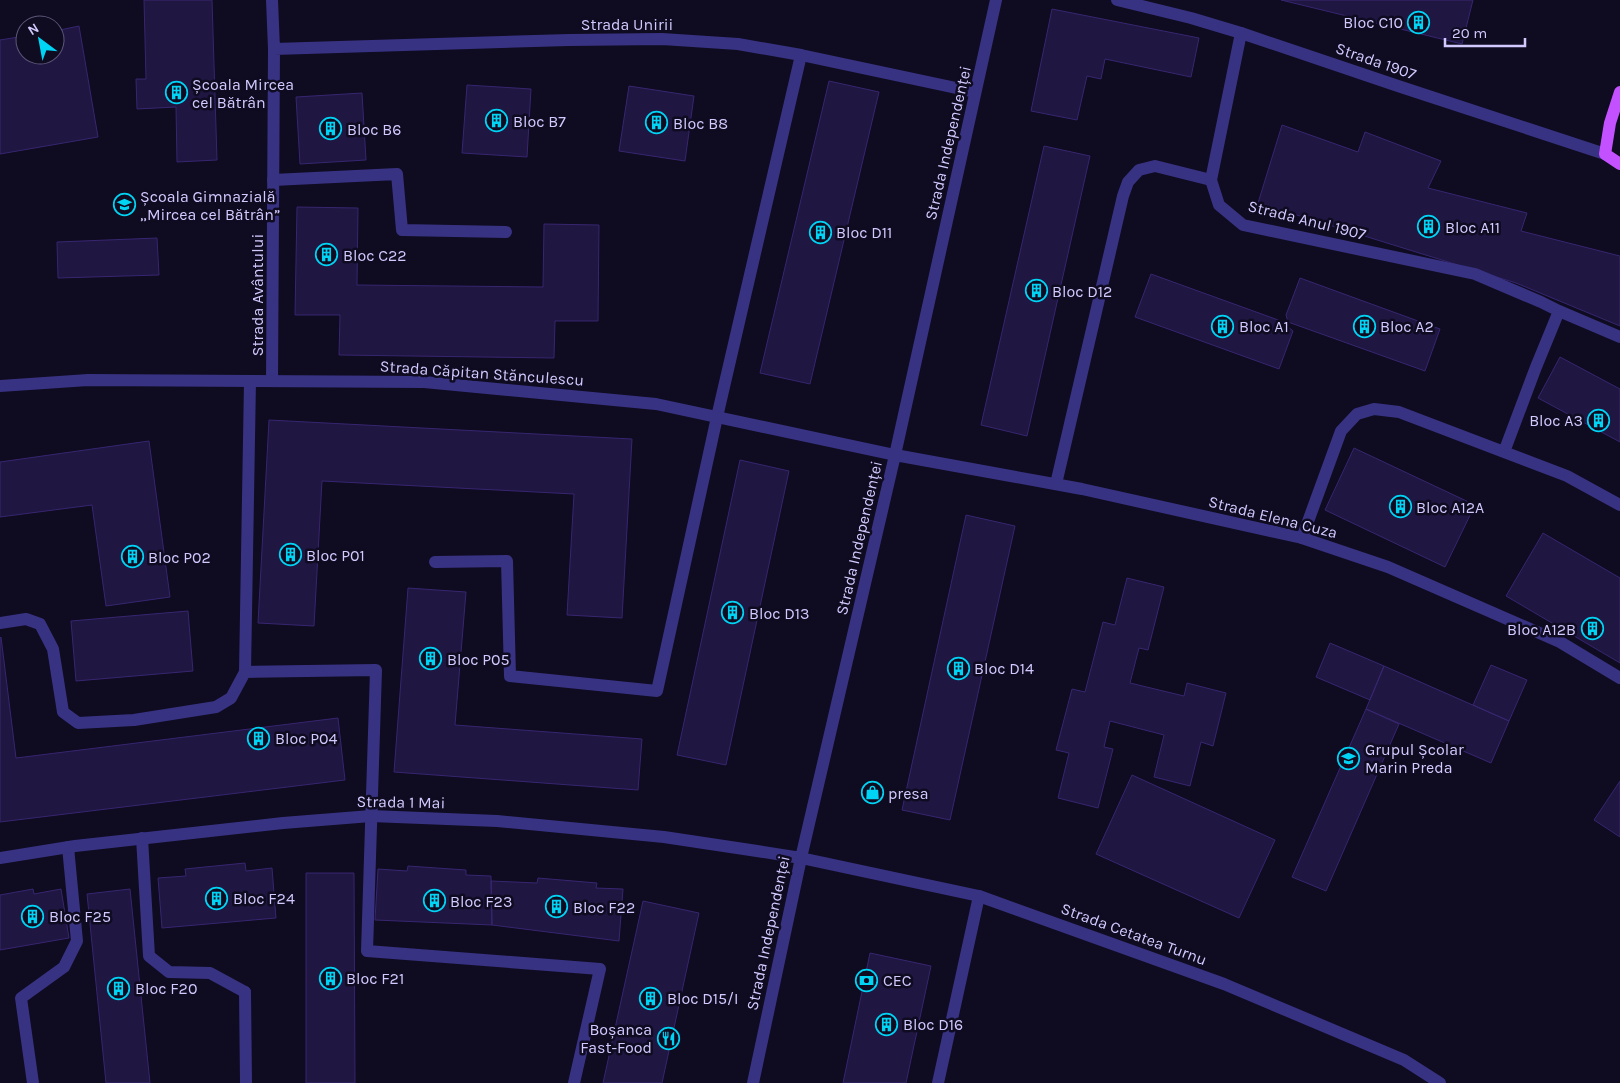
<svg xmlns="http://www.w3.org/2000/svg" width="1620" height="1083" font-family="Karla,sans-serif">
<style>
.building{fill:#201642;stroke:#372670}
.lines{fill:none;stroke-linecap:round;stroke-linejoin:round}
.service{stroke:#383283;stroke-width:12}
.minor{stroke:#383283;stroke-width:12}
.tertiary{stroke:#383283;stroke-width:12}
.primary{stroke:#c451ff;stroke-width:12}
.labels{text-anchor:middle;dominant-baseline:central;stroke-width:5;stroke-linejoin:round;paint-order:stroke}
.poi-label{font-size:16px;fill:#d2caff;stroke:#0f0b20;text-anchor:start}
.street-label{font-size:16px;fill:#d2caff;stroke:#0f0b20}
</style>
<rect width="100%" height="100%" fill="#0f0b20"/>
<path class="building" d="M144 0H212L217 160 177 162 176 107 137 109 136 79H146Z
M1281 0H1473L1462 44Z
M1052 9 1199 38 1191 77 1105 59 1101 79 1087 76 1077 120 1031 111Z
M79 26 98 137 0 154V40L25 36V55H55V31Z
M829 81 879 92 810 384 760 373Z
M467 85 531 89 527 157 462 153Z
M629 86 694 96 685 161 619 151Z
M362 93 366 160 300 164 296 97Z
M1282 125 1358 152 1365 132 1441 161 1428 188 1527 213 1521 231 1620 256V326L1516 283 1258 203Z
M1044 146 1090 156 1027 436 981 425Z
M297 207 358 208 357 285 543 287 544 224 599 225 598 321H555L554 358 339 355 340 315H295Z
M157 238 159 275 58 278 57 242Z
M1151 274 1281 321 1293 331 1279 369 1135 317Z
M1300 278 1440 329 1425 371 1288 322 1286 315Z
M1560 357 1620 389V442L1538 398Z
M269 420 632 439 622 618 567 615 574 494 322 481 314 626 258 623Z
M149 441 170 597 106 606 92 505 0 517V462Z
M1354 448 1475 505 1445 567 1325 510Z
M740 460 789 471 726 765 677 755Z
M966 515 1015 526 950 820 902 810Z
M1543 533 1620 578V663L1506 596Z
M1127 578 1164 587 1148 650 1139 648 1130 683 1184 696 1187 683 1226 693 1213 746 1201 742 1190 786 1154 777 1164 735 1110 721 1104 747 1113 749 1098 808 1058 798 1069 753 1056 750 1072 689 1085 692 1103 622 1115 625Z
M408 588 466 592 455 725 642 739 638 790 394 772Z
M188 611 193 671 76 681 71 621Z
M1 637 16 758 338 718 345 780 0 822V638Z
M1330 643 1384 666 1370 700 1316 677Z
M1491 665 1527 680 1509 721 1473 705Z
M1384 666 1509 721 1491 763 1366 709Z
M1366 709 1399 724 1326 891 1292 877Z
M1132 775 1275 840 1239 918 1096 854Z
M1620 781V837L1594 820Z
M245 863 246 871 272 868 276 918 162 928 158 878 186 876 185 869Z
M408 866 466 870V875L491 876 492 925 375 920 378 869 407 871Z
M306 873H354L355 1083H306Z
M538 878 597 883 596 888 623 889 619 941 492 925 491 881 537 883Z
M33 889 34 894 61 889 69 938 0 950V895Z
M130 889 150 1083H106L87 894Z
M643 901 699 913 662 1083H603Z
M870 953 931 966 906 1083H843Z"/>
<g class="lines">
<path class="service" d="M273 180 397 174 402 230 506 232
M250 381 245 672 376 670 367 951 600 969 574 1083
M1056 484 1123 196 1128 182 1139 170 1155 166 1211 180
M435 562 507 561 510 676 657 691 717 417 801 55
M0 623 26 619 40 624 53 649 63 712 78 723 134 720 216 707 231 698 245 672
M245 992 246 1083
M33 1083 21 998 64 967 77 941 68 847
M938 1083 979 896"/>
<path class="minor" d="M272 0 274 49 272 381
M1241 33 1211 180 1219 205 1243 225 1475 274 1541 302 1559 311 1620 337
M274 49 569 40 662 39 738 44 801 55 975 92
M1504 452 1536 367 1559 311
M1302 538 1341 431 1357 414 1374 409 1399 412 1567 476 1620 505
M142 838 149 956 169 972 210 973 245 992
M753 1083 801 858"/>
<path class="tertiary" d="M1117 0 1191 18 1241 33 1398 86 1605 154
M0 386 88 380 424 382 656 404 895 455 1082 489 1302 538 1388 567 1560 642 1620 678
M0 858 75 846 283 823 371 816 497 821 664 837 757 851 801 858 979 896 1224 984 1404 1060 1440 1083
M801 858 895 455 996 0"/>
<path class="primary" d="M1620 92 1610 123 1605 154 1620 164"/>
</g>
<defs>
<symbol id="building-ring" viewBox="-11 -11 22 22"><circle r="9.5" fill="#0f0b20" stroke="#00d4f5" stroke-width="1.5"/><path d="M-4-6H4V6H1V3H-1V6H-4ZM-2.5-4.3h1.7v1.8h-1.7ZM.8-4.3h1.7v1.8H.8ZM-2.5-1h1.7V.8h-1.7ZM.8-1h1.7V.8H.8Z" fill="#00d4f5"/></symbol>
<symbol id="school-ring" viewBox="-11 -11 22 22"><circle r="9.5" fill="#0f0b20" stroke="#00d4f5" stroke-width="1.5"/><path d="M0-5L7-2L0 1L-7-2ZM-4 1L0 2.5L4 1V4Q0 6-4 4Z" fill="#00d4f5"/></symbol>
<symbol id="shop-ring" viewBox="-11 -11 22 22"><circle r="9.5" fill="#0f0b20" stroke="#00d4f5" stroke-width="1.5"/><path d="M-5-2.5h2.3a2.7 3.5 0 0 1 5.4 0H5L5.5 6h-11ZM-1.5-2.5h3a1.5 2.3 0 0 0-3 0Z" fill="#00d4f5"/></symbol>
<symbol id="bank-ring" viewBox="-11 -11 22 22"><circle r="9.5" fill="#0f0b20" stroke="#00d4f5" stroke-width="1.5"/><path d="M-6-4H6V4H-6ZM0-2.3a2.3 2.3 0 1 0 0 4.6a2.3 2.3 0 1 0 0-4.6Z" fill="#00d4f5"/></symbol>
<symbol id="restaurant-ring" viewBox="-11 -11 22 22"><circle r="9.5" fill="#0f0b20" stroke="#00d4f5" stroke-width="1.5"/><path d="M-5-6h1v4h1v-4h1v4h1v-4h1v5L-1.5 .5V6h-2V.5L-5-1ZM5-6V6H3V1.5H1.5Q1.5-4 5-6Z" fill="#00d4f5"/></symbol>
</defs>
<g fill-rule="evenodd">
<use href="#building-ring" x="1406" y="10" width="25" height="25"/>
<use href="#building-ring" x="164" y="80" width="25" height="25"/>
<use href="#building-ring" x="484" y="108" width="25" height="25"/>
<use href="#building-ring" x="644" y="110" width="25" height="25"/>
<use href="#building-ring" x="318" y="116" width="25" height="25"/>
<use href="#school-ring" x="112" y="192" width="25" height="25"/>
<use href="#building-ring" x="1416" y="214" width="25" height="25"/>
<use href="#building-ring" x="808" y="220" width="25" height="25"/>
<use href="#building-ring" x="314" y="242" width="25" height="25"/>
<use href="#building-ring" x="1024" y="278" width="25" height="25"/>
<use href="#building-ring" x="1210" y="314" width="25" height="25"/>
<use href="#building-ring" x="1352" y="314" width="25" height="25"/>
<use href="#building-ring" x="1586" y="408" width="25" height="25"/>
<use href="#building-ring" x="1388" y="494" width="25" height="25"/>
<use href="#building-ring" x="278" y="542" width="25" height="25"/>
<use href="#building-ring" x="120" y="544" width="25" height="25"/>
<use href="#building-ring" x="720" y="600" width="25" height="25"/>
<use href="#building-ring" x="1580" y="616" width="25" height="25"/>
<use href="#building-ring" x="418" y="646" width="25" height="25"/>
<use href="#building-ring" x="946" y="656" width="25" height="25"/>
<use href="#building-ring" x="246" y="726" width="25" height="25"/>
<use href="#school-ring" x="1336" y="746" width="25" height="25"/>
<use href="#shop-ring" x="860" y="780" width="25" height="25"/>
<use href="#building-ring" x="204" y="886" width="25" height="25"/>
<use href="#building-ring" x="422" y="888" width="25" height="25"/>
<use href="#building-ring" x="544" y="894" width="25" height="25"/>
<use href="#building-ring" x="20" y="904" width="25" height="25"/>
<use href="#building-ring" x="318" y="966" width="25" height="25"/>
<use href="#bank-ring" x="854" y="968" width="25" height="25"/>
<use href="#building-ring" x="106" y="976" width="25" height="25"/>
<use href="#building-ring" x="638" y="986" width="25" height="25"/>
<use href="#building-ring" x="874" y="1012" width="25" height="25"/>
<use href="#restaurant-ring" x="656" y="1026" width="25" height="25"/>
</g>
<g class="labels">
<g class="poi-label">
<text x="1403" y="22" text-anchor="end">Bloc C10</text>
<text x="192" y="84">Școala Mircea<tspan x="192" dy="18">cel Bătrân</tspan></text>
<text x="513" y="121">Bloc B7</text>
<text x="673" y="123">Bloc B8</text>
<text x="347" y="129">Bloc B6</text>
<text x="140" y="196">Școala Gimnazială<tspan x="140" dy="18">„Mircea cel Bătrân”</tspan></text>
<text x="1445" y="227">Bloc A11</text>
<text x="836" y="232">Bloc D11</text>
<text x="343" y="255">Bloc C22</text>
<text x="1052" y="291">Bloc D12</text>
<text x="1239" y="326">Bloc A1</text>
<text x="1380" y="326">Bloc A2</text>
<text x="1583" y="420" text-anchor="end">Bloc A3</text>
<text x="1416" y="507">Bloc A12A</text>
<text x="306" y="555">Bloc P01</text>
<text x="148" y="557">Bloc P02</text>
<text x="749" y="613">Bloc D13</text>
<text x="1576" y="629" text-anchor="end">Bloc A12B</text>
<text x="447" y="659">Bloc P05</text>
<text x="974" y="668">Bloc D14</text>
<text x="275" y="738">Bloc P04</text>
<text x="1365" y="749">Grupul Școlar<tspan x="1365" dy="18">Marin Preda</tspan></text>
<text x="888" y="793">presa</text>
<text x="233" y="898">Bloc F24</text>
<text x="450" y="901">Bloc F23</text>
<text x="573" y="907">Bloc F22</text>
<text x="49" y="916">Bloc F25</text>
<text x="346" y="978">Bloc F21</text>
<text x="883" y="980">CEC</text>
<text x="135" y="988">Bloc F20</text>
<text x="667" y="998">Bloc D15/I</text>
<text x="903" y="1024">Bloc D16</text>
<text x="652" y="1029" text-anchor="end">Boșanca<tspan x="652" dy="18">Fast-Food</tspan></text>
</g>
<g class="street-label">
<text x="627" y="24">Strada Unirii</text>
<text transform="translate(1376 61) rotate(19)">Strada 1907</text>
<text transform="translate(948 143) rotate(-77)">Strada Independenței</text>
<text transform="translate(1307 220) rotate(14)">Strada Anul 1907</text>
<text transform="translate(257 295) rotate(-90)">Strada Avântului</text>
<text transform="translate(482 373) rotate(4)">Strada Căpitan Stănculescu</text>
<text transform="translate(1273 517) rotate(14)">Strada Elena Cuza</text>
<text transform="translate(859 538) rotate(-77)">Strada Independenței</text>
<text transform="translate(401 802) rotate(1)">Strada 1 Mai</text>
<text transform="translate(768 933) rotate(-78)">Strada Independenței</text>
<text transform="translate(1134 934) rotate(20)">Strada Cetatea Turnu</text>
</g>
</g>
<g transform="translate(40 40) rotate(328)"><circle r="24" fill="#0f0b20" stroke="#5d5779"/>
<path d="M0-4L9 19L0 12L-9 19Z" fill="#00d4f5"/>
<text y="-8" font-size="14" font-weight="bold" text-anchor="middle" fill="#d2caff">N</text>
</g>
<path d="M1445 38v8h80v-8" fill="none" stroke="#d2caff" stroke-width="2.5"/>
<text x="1452" y="38" font-size="15" fill="#d2caff" stroke="#0f0b20" stroke-width="4" paint-order="stroke">20 m</text>
</svg>
